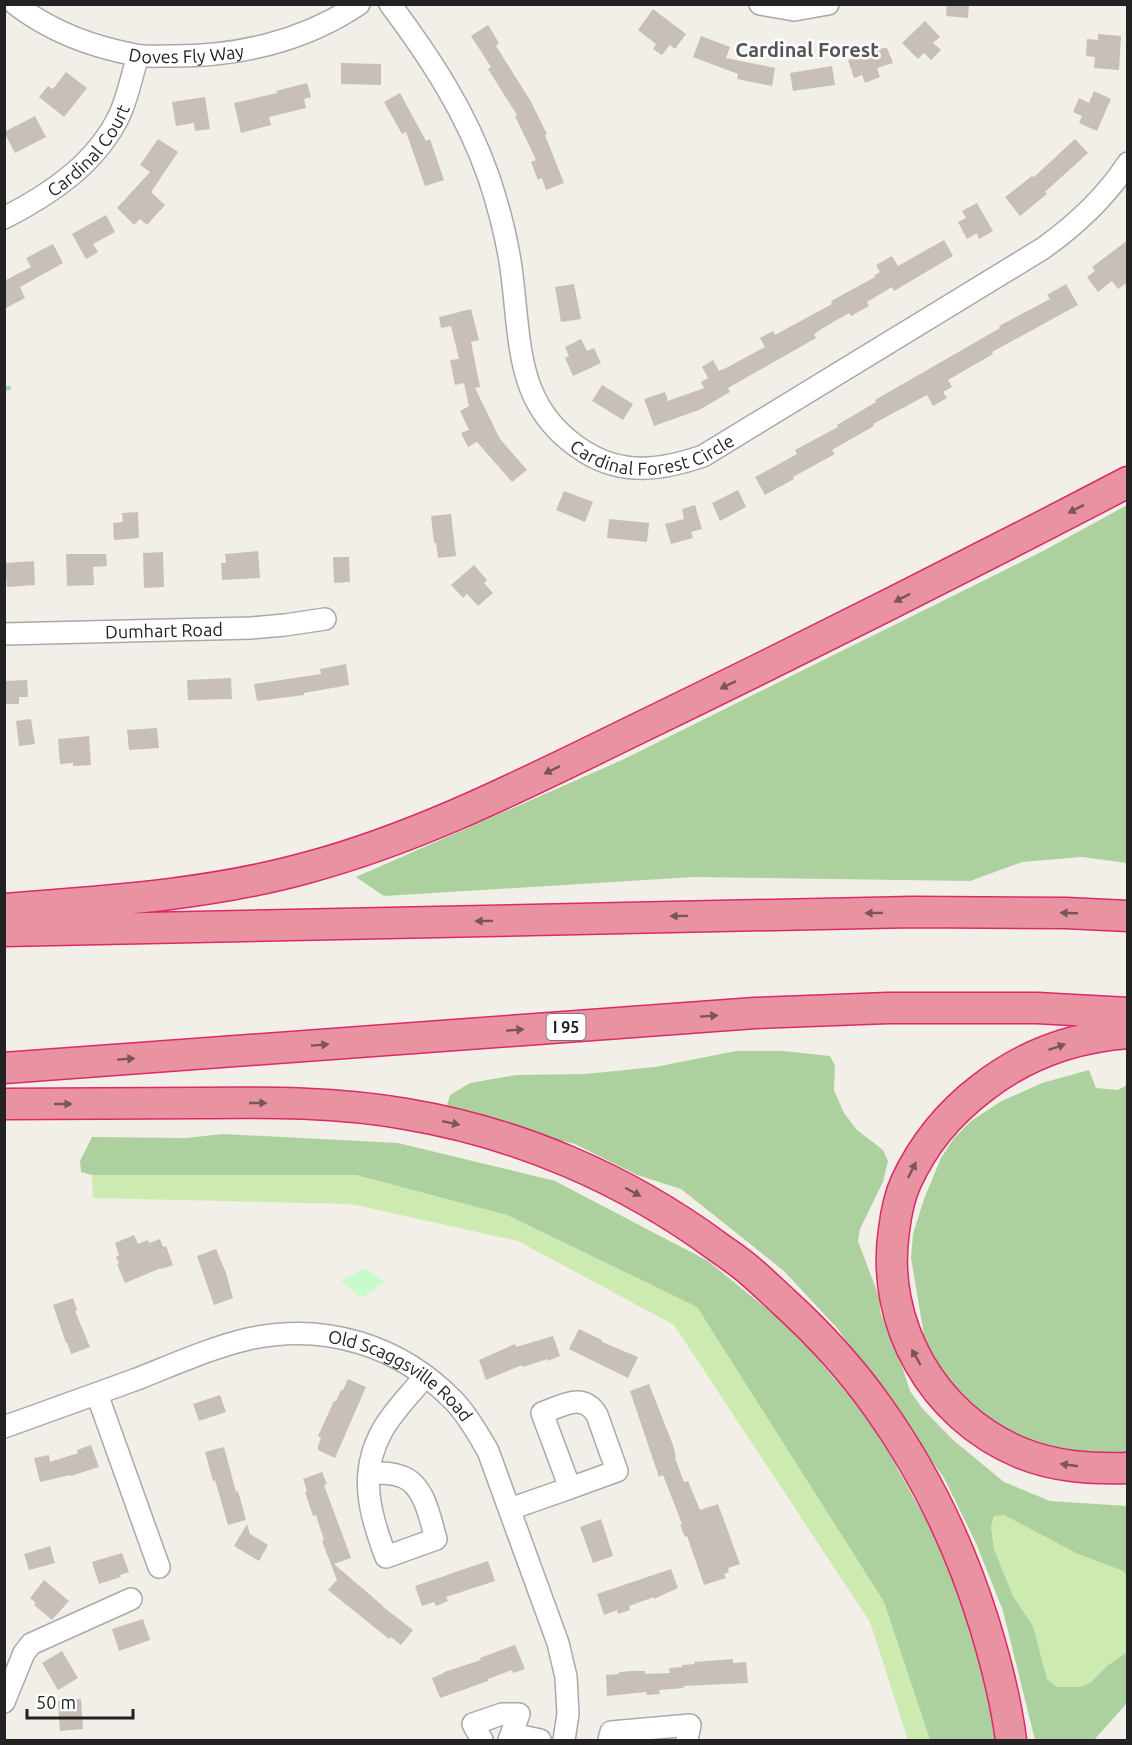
<svg xmlns="http://www.w3.org/2000/svg" width="1132" height="1745" font-family="Ubuntu,sans-serif">
<style>
.grass{fill:#cdebb0}
.forest{fill:#add19e}
.park{fill:#c8facc}
.lines{fill:none;stroke-linecap:round;stroke-linejoin:round}
.stream{stroke:#aad3df;stroke-width:4.5}
.building{fill:#c7bfb8}
.minor-casing{stroke:#a9a9a9;stroke-width:24}
.highway-casing{stroke:#dc2a67;stroke-width:33}
.minor{stroke:#fff;stroke-width:21}
.highway{stroke:#e892a2;stroke-width:30}
.oneway{fill:#7b545c}
.labels{text-anchor:middle;dominant-baseline:central;stroke-width:5;stroke-linejoin:round;paint-order:stroke}
.shield{fill:#fff;stroke:#646464;stroke-width:1.5}
.shield-label{font-size:16px;font-weight:bold;fill:#222}
.street-label{font-size:18px;fill:#222;stroke:#fff}
.neighbourhood-label{font-size:20px;font-weight:bold;fill:#555;stroke:#fff}
</style>
<rect width="100%" height="100%" fill="#f2efe9"/>
<path class="grass" d="M92 1175H356L507 1215 697 1307 884 1602 930 1740H908L870 1622 674 1325 518 1241 351 1204 93 1198Z
M994 1515H1004L1078 1554 1123 1571 1127 1576V1652L1107 1666 1090 1683 1080 1687H1057L1047 1679 1033 1626 1013 1596 994 1549 991 1527Z"/>
<path class="forest" d="M1127 505V863L1082 857 1022 862 970 881 694 877 384 896 356 877 622 760 1045 550Z
M736 1051H783L830 1056 835 1066 834 1090 844 1113 857 1130 883 1150 888 1161 883 1182 860 1229 858 1241 878 1294 881 1315 899 1357 910 1391 922 1408 952 1439 1004 1482 1050 1501 1127 1506V1576L1123 1571 1078 1554 1004 1515 994 1516 991 1527 994 1549 1013 1596 1033 1626 1047 1679 1057 1687H1080L1090 1683 1107 1666 1127 1652V1703L1094 1740H1035L1003 1611 976 1543 944 1478 837 1328 784 1271 681 1189 637 1175 575 1144 516 1130 457 1110 447 1105 450 1095 470 1083 516 1075 585 1074 655 1067Z
M1089 1070 1096 1088 1118 1090 1127 1085V1458L1072 1457 988 1425 948 1384 925 1341 911 1258 913 1234 924 1199 941 1158 954 1138 971 1121 1000 1102 1042 1083Z
M223 1134 398 1143 555 1181 708 1261 793 1330 873 1424 950 1564 985 1676 995 1740H930L884 1602 697 1307 507 1215 356 1175H92L81 1172 80 1161 92 1137 186 1138Z"/>
<path class="park" d="M365 1268 385 1282 361 1298 341 1281Z"/>
<g class="lines">
<path class="stream" d="M4 389 9 388"/>
</g>
<path class="building" d="M947 4H969L968 18 946 16Z
M653 9 686 34 675 49 670 45 662 55 653 49 656 44 638 30Z
M925 21 940 37 933 43 941 50 931 60 924 53 918 59 902 43Z
M488 25 499 43 496 46 530 100 547 134 545 135 564 183 546 190 542 178 538 180 531 162 536 160 515 116 517 115 488 69 491 67 471 36Z
M1098 34 1121 36 1119 70 1094 68 1095 57 1086 56 1087 39 1098 40Z
M701 36 730 47 726 58 775 68 772 86 737 79 738 74 693 57Z
M883 48H887L893 63 877 68 880 77 865 83 862 75 854 78 848 60Z
M341 63 381 64V85L341 84Z
M832 66 835 85 793 91 790 73Z
M66 72 87 88 64 117 39 97 48 86 53 89Z
M307 83 311 97 304 99 306 108 269 117 271 125 241 133 234 103 277 93 276 91Z
M1094 91 1111 99 1097 131 1079 123 1082 116 1073 112 1079 98 1089 103Z
M400 93 426 141 430 139 444 180 425 186 406 132 402 134 384 102Z
M205 97 210 129 195 131 194 123 176 126 172 102Z
M35 116 46 137 15 153 4 132Z
M158 139 178 152 151 192 165 205 147 225 140 219 134 225 117 208 150 172 140 165Z
M1075 139 1088 153 1045 192 1047 194 1020 216 1005 197 1032 176 1034 177Z
M977 203 993 231 979 239 977 233 967 239 958 222 966 218 962 211Z
M106 215 115 232 93 244 98 252 86 259 72 234Z
M944 240 953 256 894 291 892 287 867 302 869 306 851 316 849 313 823 328 814 334 816 338 728 388 730 392 699 410 654 426 644 399 665 392 668 401 704 388 701 382 708 378 702 367 713 360 719 371 728 367 765 347 760 338 773 331 775 335 832 304 831 301 875 277 874 276 880 272 876 265 892 256 898 266Z
M1128 240V282L1118 289 1112 281 1098 292 1087 277 1095 271 1092 267Z
M53 244 63 263 20 287 25 298 4 309V281L31 267 26 258Z
M574 284 581 319 561 322 555 287Z
M1066 284 1078 305 992 352 993 354 948 380 952 387 943 392 947 398 933 406 927 395 873 424 874 426 832 450 835 454 793 477 794 479 765 495 755 477 797 454 795 450 838 427 837 425 876 402 875 400 1000 328 999 326 1050 299 1047 295Z
M471 309 479 340 471 342 480 387 475 388 500 439 527 470 512 482 477 442 468 447 461 433 469 430 460 411 469 406 464 383 455 385 450 360 459 359 451 326 441 328 439 317Z
M581 339 587 351 594 348 601 363 573 376 565 358 569 356 565 347Z
M602 385 633 404 623 420 592 401Z
M738 490 746 507 720 521 712 503Z
M564 491 593 502 585 522 556 510Z
M695 505 702 529 691 532 693 538 671 544 665 524 684 519 682 509Z
M138 512 139 538 114 540 113 523 123 522 122 513Z
M451 514 456 556 438 558 436 543H434L431 516Z
M609 519 649 523 647 542 607 538Z
M258 551 260 578 222 580 221 563H226L225 554Z
M163 552 164 587 144 588 143 553Z
M66 554H106L107 566 93 567 94 585 67 586Z
M333 557H349L350 582 334 583Z
M34 561 35 585 7 587 5 563Z
M474 565 487 580 484 583 493 593 478 606 467 594 463 598 451 585Z
M346 664 349 685 304 693V695L257 701 254 684 321 674 320 669Z
M231 678 232 699 188 700 187 680Z
M27 680 28 697H19V704H4V681Z
M31 719 35 744 19 746 16 721Z
M157 728 159 748 129 750 127 730Z
M89 736 91 765 73 766V763L60 764 58 739Z
M134 1235 138 1244 148 1240 149 1243 160 1239 163 1247 166 1246 173 1265 161 1269V1268L125 1283 117 1264 119 1263 116 1257 119 1255 115 1243Z
M216 1249 226 1273 233 1298 214 1305 197 1256Z
M73 1298 77 1310 75 1311 90 1347 71 1354 67 1342 66 1343 53 1305Z
M579 1329 602 1340V1342L638 1357 628 1378 569 1349Z
M553 1336 560 1356 548 1361V1359L523 1367 522 1365 486 1380 479 1360 515 1344 516 1347Z
M348 1379 366 1387 335 1458 318 1450V1446L321 1438 318 1436 334 1401H336L341 1390H343Z
M649 1384 673 1445 676 1457 675 1458 684 1482 688 1481 700 1510 718 1504 740 1564 728 1568 729 1572 724 1574 726 1578 704 1585 687 1536 685 1537 680 1525 682 1524 663 1475 659 1477 630 1391Z
M220 1395 226 1412 199 1421 193 1404Z
M91 1445 99 1467 71 1476 70 1475 40 1482 34 1458 49 1455 50 1462 78 1453 77 1450Z
M224 1447 236 1492 238 1491 246 1520 228 1525 215 1480 213 1481 205 1452Z
M322 1472 327 1484 324 1485 351 1558 334 1564 383 1606H382L413 1630 401 1645 391 1637 389 1639 328 1590 337 1580 322 1541 324 1540 316 1515 313 1516 305 1492 307 1491 303 1479Z
M601 1519 613 1556 593 1563 580 1527Z
M247 1524 250 1534 268 1545 259 1561 234 1546Z
M50 1546 55 1563 29 1570 24 1554Z
M122 1553 129 1572 120 1575 121 1577 99 1584 92 1562Z
M488 1561 495 1581 446 1597 448 1601 436 1606 434 1602 422 1606 415 1586Z
M671 1569 678 1588 654 1599V1597L629 1606 630 1610 618 1614 617 1610 604 1615 597 1594Z
M44 1580 69 1601 52 1620 34 1605 36 1603 30 1598Z
M143 1619 150 1640 119 1651 112 1629Z
M515 1645 525 1669 513 1673 512 1670 488 1679V1681L440 1698 432 1678 444 1673V1672L481 1660 480 1658Z
M62 1651 78 1678 58 1690 42 1663Z
M733 1659V1663L746 1662 748 1683 683 1686 684 1688 659 1690 660 1694 647 1695 646 1692 607 1696 606 1675 619 1674V1672L632 1671H645V1674L670 1673 669 1668 682 1667V1665L695 1664 694 1662Z
M81 1699 83 1729 60 1731 58 1701Z"/>
<g class="lines">
<defs>
<g id="minor">
<path id="s1" d="M15 4C50 31 92 47 136 55 146 57 157 56 168 56 235 57 303 42 359 4"/>
<path id="s2" d="M390 4C431 59 466 112 489 178 499 208 508 243 512 275 521 347 516 409 585 452 624 476 662 470 703 456L1042 249C1076 225 1105 198 1128 163"/>
<path d="M760 4 794 10 828 4"/>
<path id="s3" d="M4 218C51 194 97 163 120 114 128 96 132 75 138 56"/>
<path id="s4" d="M4 634 251 628 285 625 325 619"/>
<path d="M97 1394 159 1567"/>
<path id="s5" d="M4 1427C49 1411 93 1395 137 1379 173 1365 210 1348 248 1339 325 1322 400 1345 455 1402 469 1417 478 1434 488 1451L558 1643 566 1677 568 1714 564 1740"/>
<path d="M369 1473C381 1473 392 1472 403 1477 425 1486 430 1519 436 1539L386 1557C370 1515 358 1474 382 1431 393 1411 411 1394 425 1376"/>
<path d="M510 1509 570 1488 542 1413C562 1406 583 1391 597 1415L617 1471 570 1488"/>
<path d="M4 1702 24 1653 31 1644 131 1599"/>
<path d="M512 1734 540 1740"/>
<path d="M482 1740 473 1724 502 1714H519L509 1740"/>
<path d="M609 1740 611 1732 690 1725 687 1740"/>
</g>
<path id="highway" d="M4 909C106 901 208 895 306 868 422 837 530 781 637 729 802 649 965 567 1128 482
M4 931 913 912 1066 913 1128 916
M1128 1033C1074 1037 1024 1055 982 1088 948 1114 924 1143 906 1182 899 1197 896 1214 894 1230 880 1323 933 1417 1021 1453 1055 1467 1091 1469 1128 1468
M4 1068 755 1013 888 1008H1037L1128 1013
M4 1104C69 1104 134 1103 199 1103 268 1102 338 1102 406 1114 519 1133 626 1179 718 1247 729 1255 740 1262 750 1271 762 1281 773 1292 785 1303 819 1334 851 1369 878 1407 925 1473 960 1546 984 1623 996 1662 1006 1701 1011 1740"/>
</defs>
<use href="#minor" class="minor-casing"/>
<use href="#highway" class="highway-casing"/>
<use href="#minor" class="minor"/>
<use href="#highway" class="highway"/>
</g>
<defs><path id="oneway-solid" d="M-6-.8H1V-3.2L6.5 0L1 3.2V.8H-6Z" transform="scale(1.5)"/></defs>
<g class="oneway">
<use href="#oneway-solid" transform="translate(1076 509) rotate(153)"/>
<use href="#oneway-solid" transform="translate(902 598) rotate(153)"/>
<use href="#oneway-solid" transform="translate(728 685) rotate(154)"/>
<use href="#oneway-solid" transform="translate(552 770) rotate(154)"/>
<use href="#oneway-solid" transform="translate(874 913) rotate(179)"/>
<use href="#oneway-solid" transform="translate(1069 913) rotate(-178)"/>
<use href="#oneway-solid" transform="translate(679 916) rotate(179)"/>
<use href="#oneway-solid" transform="translate(484 921) rotate(179)"/>
<use href="#oneway-solid" transform="translate(709 1016) rotate(-4)"/>
<use href="#oneway-solid" transform="translate(515 1030) rotate(-4)"/>
<use href="#oneway-solid" transform="translate(320 1045) rotate(-4)"/>
<use href="#oneway-solid" transform="translate(1057 1047) rotate(-19)"/>
<use href="#oneway-solid" transform="translate(126 1059) rotate(-4)"/>
<use href="#oneway-solid" transform="translate(258 1103)"/>
<use href="#oneway-solid" transform="translate(63 1104)"/>
<use href="#oneway-solid" transform="translate(451 1123) rotate(12)"/>
<use href="#oneway-solid" transform="translate(912 1170) rotate(-63)"/>
<use href="#oneway-solid" transform="translate(633 1192) rotate(28)"/>
<use href="#oneway-solid" transform="translate(916 1357) rotate(-120)"/>
<use href="#oneway-solid" transform="translate(1069 1465) rotate(-172)"/>
</g>
<g class="labels">
<rect class="shield" x="546.5" y="1014" width="39" height="26" rx="4.5"/>
<g class="shield-label">
<text x="566" y="1027">I 95</text>
</g>
<g class="street-label">
<text stroke="none"><textPath href="#s1" startOffset="183">Doves Fly Way</textPath></text>
<text stroke="none"><textPath href="#s3" startOffset="110">Cardinal Court</textPath></text>
<text stroke="none"><textPath href="#s2" startOffset="572">Cardinal Forest Circle</textPath></text>
<text stroke="none"><textPath href="#s4" startOffset="160">Dumhart Road</textPath></text>
<text stroke="none"><textPath href="#s5" startOffset="424">Old Scaggsville Road</textPath></text>
</g>
<g class="neighbourhood-label">
<text x="807" y="49">Cardinal Forest</text>
</g>
</g>
<rect width="1132" height="1745" fill="none" stroke="#222222" stroke-width="12"/>
<path d="M27 1709v9h106v-9" fill="none" stroke="#222222" stroke-width="3"/>
<text x="36" y="1709" font-size="18" fill="#222222" stroke="#ffffff" stroke-width="4.5" paint-order="stroke">50 m</text>
</svg>
